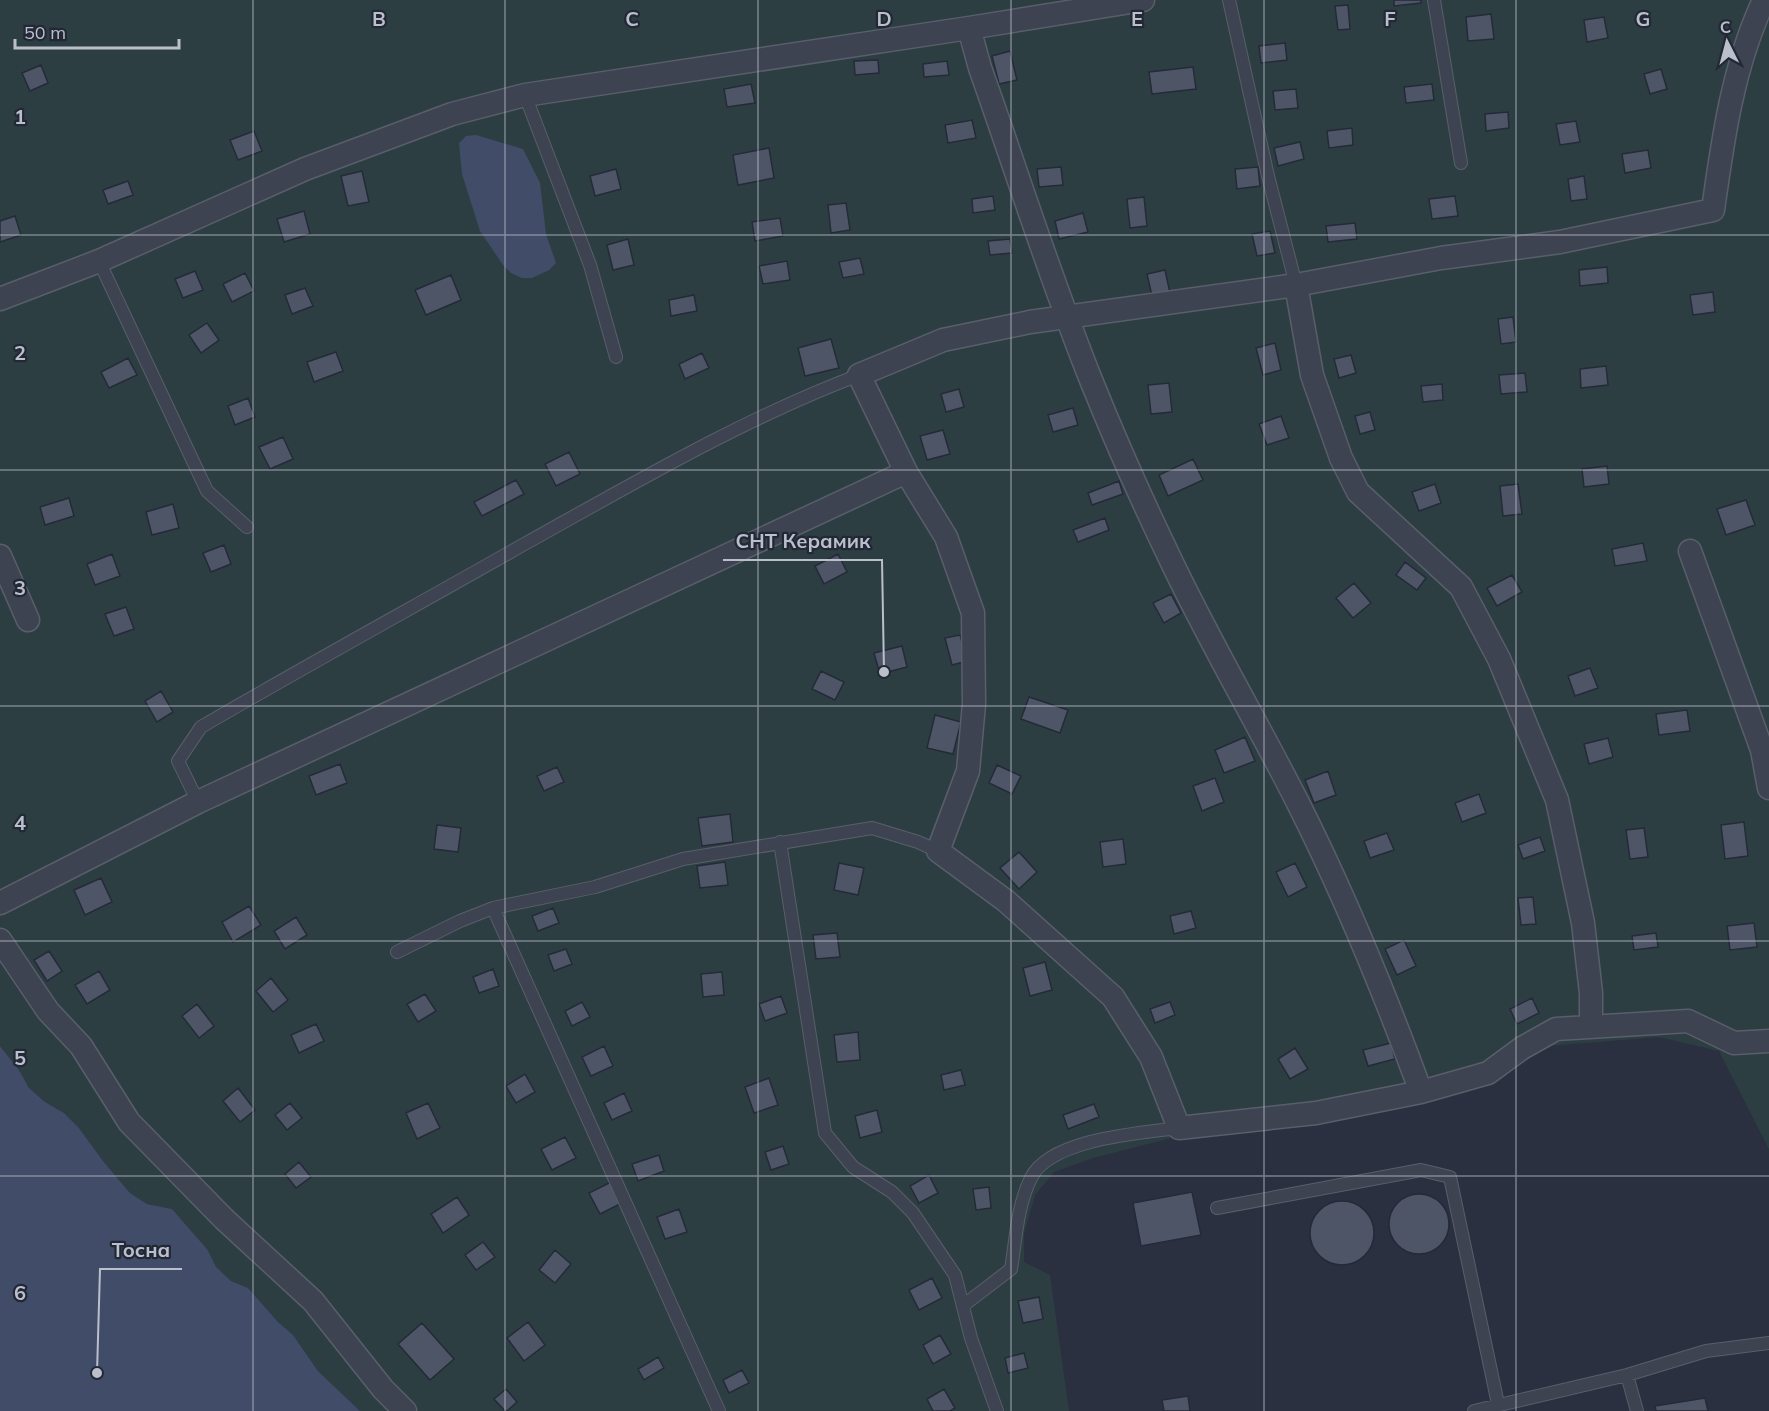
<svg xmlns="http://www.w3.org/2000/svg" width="1769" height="1411" font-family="Mulish,sans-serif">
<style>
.green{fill:#2d3e43}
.water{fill:#414c68}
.building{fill:#4e5567;stroke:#242a38;stroke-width:1.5}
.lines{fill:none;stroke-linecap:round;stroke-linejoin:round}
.service-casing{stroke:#595e6b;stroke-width:14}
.minor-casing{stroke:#595e6b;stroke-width:25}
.service{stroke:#3e4351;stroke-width:12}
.minor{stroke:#3e4351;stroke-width:22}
.grid{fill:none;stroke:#bbbfcb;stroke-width:1.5;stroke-opacity:0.55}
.grid-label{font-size:20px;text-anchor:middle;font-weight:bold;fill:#bbbfcb;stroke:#222836;stroke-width:4.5;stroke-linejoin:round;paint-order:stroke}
.leader{fill:none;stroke:#bbbfcb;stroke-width:2}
.callout-dot{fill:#bbbfcb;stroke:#222836;stroke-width:2}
.callout-label{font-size:20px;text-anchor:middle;font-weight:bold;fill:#bbbfcb;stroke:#222836;stroke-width:4.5;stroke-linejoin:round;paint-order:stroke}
</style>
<rect width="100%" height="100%" fill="#2a3040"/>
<path class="green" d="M0 0H1756L1732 53 1712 133 1705 223 1717 221 1731 140 1756 48 1769 19V1031L1754 1035 1721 1032 1719 1051 1769 1053V1149L1719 1051 1659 1037 1548 1046 1488 1086 1411 1102 1175 1137 1093 1158 1054 1172 1035 1195 1024 1234V1262L1050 1275 1069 1411H360L318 1371 293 1335 278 1322 248 1288 231 1281 215 1267 207 1249 172 1209 147 1204 130 1193 103 1161 79 1128 64 1113 45 1102 29 1088 19 1070 0 1046Z"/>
<path class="water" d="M476 135 523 149 540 183 546 234 556 263 549 270 532 278H522L511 273 503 265 480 231 462 174 459 143 466 136Z
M0 1046 19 1070 29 1088 45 1102 64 1113 79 1128 103 1161 130 1193 147 1204 172 1209 207 1249 216 1267 231 1281 248 1288 278 1322 293 1335 318 1371 360 1411H0Z"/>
<path class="building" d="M1394 0H1421V3L1394 6Z
M1348 5 1350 29 1338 30 1335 6Z
M1491 14 1494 39 1468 41 1466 17Z
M1604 17 1608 38 1587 42 1584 20Z
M1285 43 1287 60 1261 63 1259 46Z
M1010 51 1017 80 999 84 992 56Z
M878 60 879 73 855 75 854 61Z
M947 61 949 75 924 77 923 64Z
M41 65 48 83 30 91 22 73Z
M1193 67 1196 89 1152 94 1149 72Z
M1661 69 1667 89 1650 94 1644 74Z
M751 84 755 103 727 107 724 89Z
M1432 84 1434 100 1406 103 1404 87Z
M1296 89 1298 108 1275 110 1273 91Z
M1508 112 1509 128 1486 131 1485 114Z
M972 120 976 138 948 143 945 125Z
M1576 121 1580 142 1560 145 1556 124Z
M1352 128 1353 145 1329 148 1327 131Z
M254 131 262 151 238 160 230 140Z
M1300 142 1304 159 1278 166 1274 148Z
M769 148 774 178 738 185 733 155Z
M1648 150 1651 168 1625 173 1622 154Z
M1061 167 1063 185 1039 187 1037 169Z
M1258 167 1260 186 1237 189 1235 169Z
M616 169 621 189 595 196 590 176Z
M362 171 369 202 348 206 341 176Z
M1584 176 1587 199 1571 201 1568 179Z
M128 181 133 195 108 204 103 190Z
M993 196 995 210 973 213 972 199Z
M1455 196 1458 216 1432 219 1429 199Z
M1144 197 1147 226 1130 228 1127 199Z
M846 203 850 230 831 233 828 205Z
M304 211 310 234 284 242 277 219Z
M1083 213 1088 232 1059 239 1055 221Z
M15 216 21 235 0 242V221Z
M780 218 783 236 755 241 752 222Z
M1355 223 1357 239 1328 242 1326 226Z
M1270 231 1275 253 1257 256 1252 234Z
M628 239 634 265 613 270 607 245Z
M1010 239 1012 253 990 255 988 241Z
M860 258 864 274 843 278 839 262Z
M787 261 790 280 763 284 759 266Z
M1607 267 1608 283 1580 286 1579 270Z
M1165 270 1170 293 1152 296 1147 274Z
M195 271 203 290 183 298 175 279Z
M245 273 254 291 232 302 223 284Z
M451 275 461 300 426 315 415 290Z
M305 288 313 306 292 314 285 295Z
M1713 292 1715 312 1693 315 1690 295Z
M694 295 697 311 671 316 669 300Z
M1513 317 1516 342 1501 344 1498 319Z
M207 323 219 340 201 353 189 335Z
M831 339 839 368 805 376 798 348Z
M1275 343 1281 370 1263 375 1256 348Z
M336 352 343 371 314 382 307 362Z
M702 353 709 368 685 379 679 364Z
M1351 355 1356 373 1339 378 1334 359Z
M128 358 137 375 109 388 101 372Z
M1606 366 1608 385 1581 388 1580 369Z
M1525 373 1527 392 1501 394 1499 375Z
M1169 383 1172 412 1151 414 1148 385Z
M1442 384 1443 400 1423 402 1421 386Z
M959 389 964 407 946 412 941 394Z
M248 398 255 417 235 425 228 406Z
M1073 408 1078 425 1053 432 1048 415Z
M1370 412 1375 430 1360 434 1355 416Z
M1281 416 1289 438 1267 445 1259 424Z
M943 430 950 454 927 460 920 436Z
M283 437 293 459 270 469 259 447Z
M569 452 580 474 556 486 545 464Z
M1193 459 1203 480 1168 496 1159 475Z
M1607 466 1609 484 1584 487 1582 469Z
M516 480 524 494 482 516 474 502Z
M1119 481 1123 494 1092 505 1088 493Z
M1435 484 1441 503 1419 511 1412 492Z
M1518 484 1522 514 1503 516 1500 486Z
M69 498 74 516 45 525 40 507Z
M1746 500 1755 525 1726 535 1717 509Z
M173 504 179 528 152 535 146 512Z
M1105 518 1109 530 1078 542 1073 530Z
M1643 543 1647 561 1615 566 1612 549Z
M224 545 231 564 211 572 203 553Z
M112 554 120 576 95 585 87 564Z
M838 554 847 572 824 584 815 566Z
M1405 562 1426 578 1417 590 1396 575Z
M1512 575 1522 592 1497 606 1487 588Z
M1354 583 1371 603 1353 618 1336 598Z
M1171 594 1181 613 1164 623 1153 603Z
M126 607 134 629 114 636 105 614Z
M960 635 967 661 952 665 945 638Z
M902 646 907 667 880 674 874 653Z
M1590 668 1598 688 1575 696 1568 676Z
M821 671 844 682 835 700 812 689Z
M161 691 173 712 157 722 145 701Z
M1029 697 1068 710 1060 733 1021 719Z
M1687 710 1690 731 1659 735 1656 714Z
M935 715 961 722 953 754 927 748Z
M1245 737 1255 761 1224 773 1215 750Z
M1608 738 1613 757 1589 764 1584 744Z
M340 764 347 783 316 795 309 776Z
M997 765 1021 776 1012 794 989 783Z
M557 767 564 782 544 791 537 776Z
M1328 771 1336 795 1314 803 1305 780Z
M1215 778 1224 802 1202 811 1193 786Z
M1479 794 1486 813 1462 822 1455 803Z
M730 814 733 842 702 846 698 818Z
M1744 822 1748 856 1725 859 1721 825Z
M437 825 461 828 458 852 434 849Z
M1644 828 1648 857 1630 859 1626 830Z
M1387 833 1394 850 1370 858 1364 841Z
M1540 837 1545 851 1523 859 1518 845Z
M1123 839 1126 864 1103 867 1100 842Z
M1019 852 1037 872 1019 889 1000 868Z
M725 862 728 885 700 888 697 866Z
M839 863 864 868 858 895 834 890Z
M1295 863 1307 887 1288 897 1276 872Z
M101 878 112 902 85 915 74 890Z
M1533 897 1536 924 1521 925 1518 898Z
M249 906 261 925 233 942 222 922Z
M553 908 559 923 538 931 532 916Z
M1191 911 1196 928 1174 934 1170 916Z
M296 917 307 935 285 949 274 931Z
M1754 923 1757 947 1730 950 1727 926Z
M837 933 840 957 816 959 813 935Z
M1656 933 1658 947 1634 950 1632 936Z
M1404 940 1416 966 1397 975 1385 949Z
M566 949 572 964 554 971 548 955Z
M49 951 62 971 47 981 34 960Z
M1045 962 1052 990 1030 996 1023 968Z
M493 969 499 986 479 993 473 977Z
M99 971 110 990 87 1004 75 985Z
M722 972 724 995 703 997 701 974Z
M271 978 288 1000 273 1012 256 991Z
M425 994 436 1011 418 1022 407 1004Z
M781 996 787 1013 765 1021 759 1004Z
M1532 998 1539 1013 1517 1024 1510 1009Z
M582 1002 590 1017 572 1026 565 1011Z
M1170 1002 1175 1015 1155 1023 1150 1009Z
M197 1004 214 1026 199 1038 182 1016Z
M316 1024 324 1041 299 1053 291 1035Z
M858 1032 860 1060 837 1062 834 1035Z
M1391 1043 1395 1059 1368 1066 1363 1050Z
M604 1046 613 1066 591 1076 582 1057Z
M1295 1048 1308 1069 1290 1079 1278 1059Z
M961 1070 965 1085 944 1090 941 1075Z
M525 1074 535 1092 516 1103 506 1086Z
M769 1078 778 1105 754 1113 745 1087Z
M238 1088 255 1110 240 1122 223 1101Z
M624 1093 632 1111 612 1120 604 1103Z
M290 1103 302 1118 287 1130 275 1115Z
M428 1103 440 1128 417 1139 406 1113Z
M1094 1104 1099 1117 1068 1129 1063 1115Z
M877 1110 882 1132 860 1138 855 1116Z
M565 1137 576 1158 552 1170 541 1149Z
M783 1146 789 1164 771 1170 765 1152Z
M659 1155 664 1171 638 1181 632 1164Z
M299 1162 311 1177 296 1188 285 1174Z
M929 1175 938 1193 919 1203 910 1186Z
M613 1181 624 1202 600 1214 589 1193Z
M989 1187 991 1208 976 1210 973 1189Z
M1192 1192 1201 1235 1141 1246 1133 1203Z
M1389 1224a30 30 0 1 1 60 0a30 30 0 1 1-60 0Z
M457 1197 469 1215 443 1233 431 1214Z
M1310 1233a32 32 0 1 1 64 0a32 32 0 1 1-64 0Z
M679 1209 687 1232 665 1239 657 1217Z
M483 1242 495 1257 476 1270 465 1255Z
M555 1250 571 1264 555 1283 539 1270Z
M932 1278 942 1298 919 1310 909 1290Z
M1039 1297 1043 1319 1023 1323 1018 1301Z
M528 1322 545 1345 524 1361 507 1338Z
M422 1323 454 1359 430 1380 398 1344Z
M940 1335 951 1354 933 1364 923 1345Z
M1024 1353 1028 1368 1008 1373 1005 1358Z
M658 1357 664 1368 644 1380 638 1369Z
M742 1370 749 1383 729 1393 723 1380Z
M506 1389 517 1402 507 1411H505L494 1399Z
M944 1389 955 1408 950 1411H933L927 1399Z
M1188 1396 1190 1411H1164L1162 1400Z
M1705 1398 1708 1411H1656L1655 1406Z"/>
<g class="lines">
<defs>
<path id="service" d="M1229 0 1268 176 1296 285
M1434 0 1461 163
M525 95 590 265 616 357
M99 261 207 491 247 527
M198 802 178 761 201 727C309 664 419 604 528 542 636 482 743 419 859 375
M780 842 825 1133 853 1167 892 1192 913 1213 955 1275 971 1338 997 1411
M493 908 719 1411
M397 952 460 921 493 908 595 887 683 859 872 828 918 842 938 851
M1217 1208 1421 1170 1450 1177 1498 1404
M964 1305 1011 1269C1016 1239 1017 1206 1031 1178 1050 1139 1140 1133 1179 1128
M1627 1375 1637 1411
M1474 1411 1627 1375 1706 1351 1769 1343"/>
<path id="minor" d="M1764 0C1733 66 1723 138 1713 210L1560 242 1441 258 1296 285 1030 322 943 340 859 375 906 472 946 537 973 613 974 704 968 771 938 851 1006 901 1113 997 1151 1057 1179 1128 1316 1113 1421 1092 1488 1073 1522 1048 1556 1029 1688 1021 1734 1043 1769 1041
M969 28 980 68C1017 172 1050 278 1091 380 1114 437 1139 494 1166 550 1206 636 1255 718 1298 803 1345 896 1385 994 1421 1092
M1296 285 1312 375 1341 458 1358 492 1461 587 1499 659 1557 800 1583 923 1591 993V1027
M0 299 99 261 305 169 452 114 525 95 969 28 1143 0
M1690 551 1762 750 1769 788
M0 556 28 620
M0 903 198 802 906 472
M0 940 48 1011 81 1046 129 1122 224 1219 313 1301 383 1389 405 1411"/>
</defs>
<use href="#service" class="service-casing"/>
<use href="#minor" class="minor-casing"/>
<use href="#service" class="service"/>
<use href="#minor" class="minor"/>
</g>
<path class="grid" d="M253 0V1411M505 0V1411M758 0V1411M1011 0V1411M1264 0V1411M1516 0V1411M0 235H1769M0 470H1769M0 706H1769M0 941H1769M0 1176H1769"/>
<g class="grid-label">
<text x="379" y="26">B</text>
<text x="632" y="26">C</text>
<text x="884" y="26">D</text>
<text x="1137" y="26">E</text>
<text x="1390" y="26">F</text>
<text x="1643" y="26">G</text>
<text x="20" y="124">1</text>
<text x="20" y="360">2</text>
<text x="20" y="595">3</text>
<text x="20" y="830">4</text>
<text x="20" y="1065">5</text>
<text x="20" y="1300">6</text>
</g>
<path class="leader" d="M884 672L882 560H723M97 1373L100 1269H182"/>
<g class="callout-dot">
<circle cx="884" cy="672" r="6"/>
<circle cx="97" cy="1373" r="6"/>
</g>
<g class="callout-label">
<text x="803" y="548">СНТ Керамик</text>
<text x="141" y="1257">Тосна</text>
</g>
<g transform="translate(1727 42) rotate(354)" stroke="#222836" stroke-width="4.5" paint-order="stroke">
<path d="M0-4.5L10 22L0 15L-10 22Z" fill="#bbbfcb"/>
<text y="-9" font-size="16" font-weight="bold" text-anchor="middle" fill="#bbbfcb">С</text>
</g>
<path d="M15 39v9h164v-9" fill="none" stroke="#bbbfcb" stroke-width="3"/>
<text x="24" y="39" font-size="18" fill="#bbbfcb" stroke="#222836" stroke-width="4.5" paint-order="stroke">50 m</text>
</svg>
